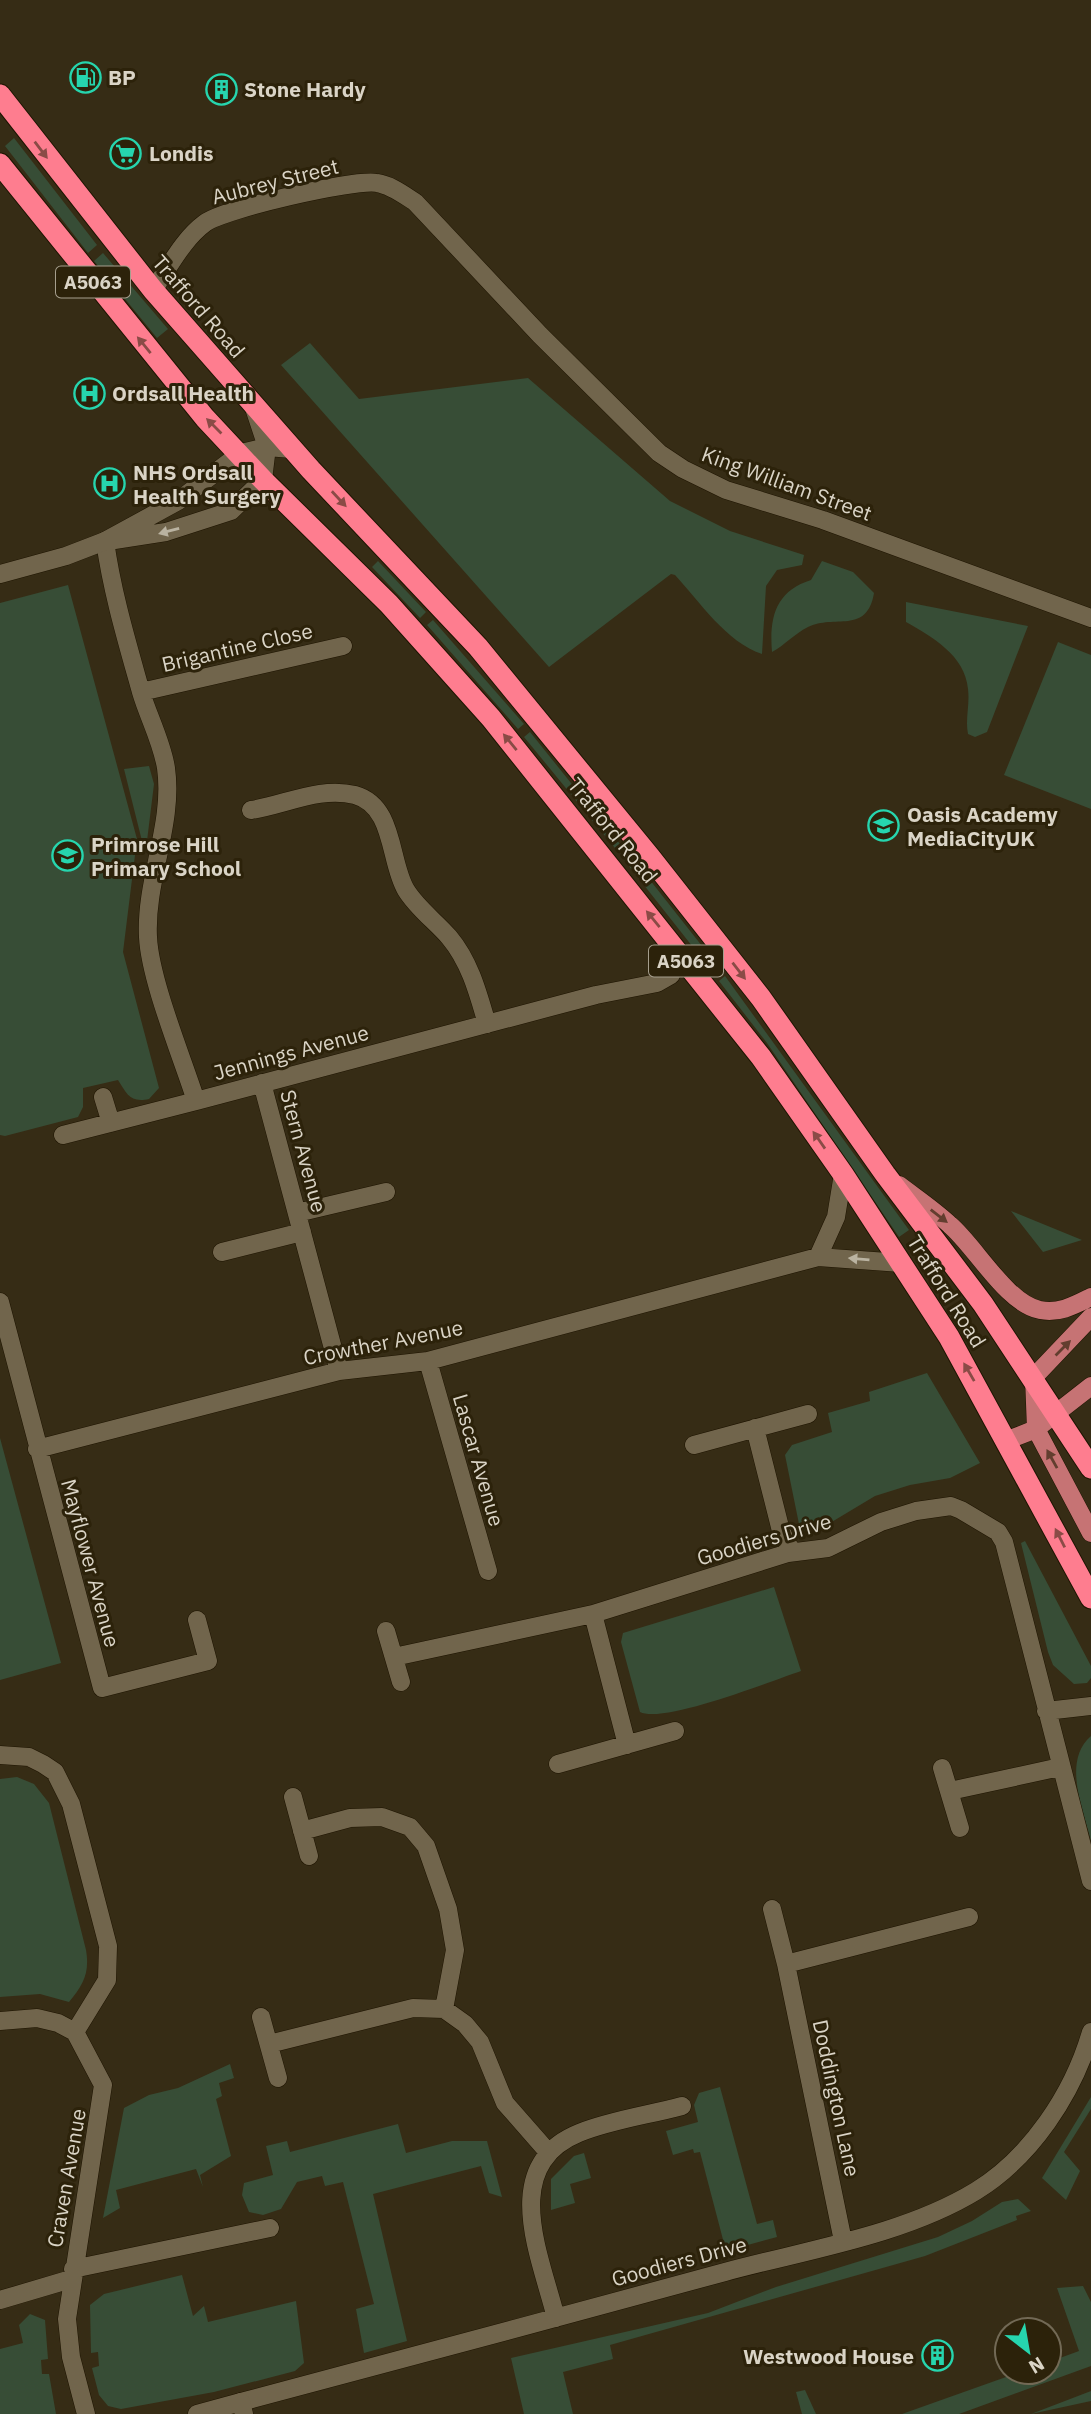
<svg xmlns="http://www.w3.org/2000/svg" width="1091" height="2414" font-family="'IBM Plex Sans',sans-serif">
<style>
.green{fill:#374d36}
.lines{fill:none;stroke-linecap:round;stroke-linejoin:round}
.street-casing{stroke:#1e1400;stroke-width:19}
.secondary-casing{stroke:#1e1400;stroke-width:19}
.primary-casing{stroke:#1e1400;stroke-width:19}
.highway-casing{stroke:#1e1400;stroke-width:23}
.street{stroke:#71654c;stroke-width:18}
.secondary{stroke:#71654c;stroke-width:18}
.primary{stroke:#c67374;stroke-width:18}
.highway{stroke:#fe7d8f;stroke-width:21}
.oneway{fill:#8a4b46}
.oneway2{fill:#bab3a1}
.oneway3{fill:#623e2f}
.labels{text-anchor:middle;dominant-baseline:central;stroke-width:6;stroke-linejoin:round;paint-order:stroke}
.shield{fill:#2c220a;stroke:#a69f8e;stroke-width:2}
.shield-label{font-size:19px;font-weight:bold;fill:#dad4c6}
.poi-label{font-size:21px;font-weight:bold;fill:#dad4c6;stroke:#2c220a;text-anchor:start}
.street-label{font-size:21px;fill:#dad4c6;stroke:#2c220a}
</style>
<rect width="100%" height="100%" fill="#362c15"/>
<path class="green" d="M14 138 97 245 88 253 5 146Z
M103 253 168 329 157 338 94 261Z
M310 343 359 399 528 378 670 501 730 531 804 555 802 565 777 570 766 586 762 654C726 642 700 602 675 575L671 574 549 667 281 365Z
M378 561 426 612 420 618 372 567Z
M822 561 853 572 874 593C867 635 834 614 808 627 794 634 785 645 772 652 769 617 776 591 811 580Z
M68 585 137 839 123 952 159 1088 149 1099C130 1103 127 1094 118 1080L83 1088V1107L78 1117 5 1136 0 1135V603Z
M906 602 1028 626 987 732 975 737 968 734C965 719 970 705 968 689 965 655 932 637 906 622Z
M433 620 524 724 518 729 427 625Z
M1058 642 1091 655V809L1004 775Z
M530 732 620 844 615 848 524 737Z
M149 766 154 784 147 841H142L124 769Z
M627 851 717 965 711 970 621 856Z
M725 976 909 1230 899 1237 767 1043 719 981Z
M1011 1211 1082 1240 1043 1252Z
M927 1373 980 1463 950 1478 910 1485 875 1496 830 1523 805 1531 799 1524 785 1455 792 1445 832 1432 828 1413 870 1401 869 1392Z
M0 1438 61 1663 0 1680Z
M1025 1541 1091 1666V1678L1087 1683 1074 1684 1053 1665 1048 1652 1021 1543Z
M774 1587 801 1671C771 1681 664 1724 640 1712L621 1642 623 1633Z
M1091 1736V1841C1083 1809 1062 1761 1091 1736Z
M17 1777 34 1784 49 1803 86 1950C90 1973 83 1985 69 2002L40 1994 0 1997V1779Z
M230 2064 234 2078 219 2083 222 2096 216 2099 231 2156 200 2175 203 2187 196 2169 116 2190 120 2208 103 2218 124 2108 149 2095 178 2088Z
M720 2087 757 2224 773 2220 777 2237 726 2251 700 2152 694 2153 693 2149 673 2155 666 2131 698 2122 694 2105 699 2093Z
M1091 2097V2109L1064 2152 1080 2171 1066 2200 1042 2178Z
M398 2124 406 2153 452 2141H487L502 2197 489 2193 481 2166 373 2194 407 2341 364 2353 356 2309 374 2304 343 2182 325 2186 322 2176 297 2182 281 2209 263 2215 249 2212 242 2195 244 2183 273 2175 266 2146 287 2141 290 2152Z
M584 2153 591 2178 570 2184 575 2203 551 2210V2179L574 2156Z
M1018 2199 1031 2211 1016 2216 1017 2220 925 2256 610 2345 613 2359 563 2372 573 2414H524L511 2358 708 2313 776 2287 938 2237 972 2221 1002 2202Z
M182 2275 193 2316 204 2306 208 2322 296 2301 304 2363 295 2371 214 2392 121 2409 108 2406 99 2395 92 2368 99 2366 98 2352 91 2353 90 2305 104 2294Z
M1083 2286 1091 2302V2366L959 2414H902L1020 2372H1049V2362L1079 2351 1057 2288Z
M30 2314 45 2320 48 2359 41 2360 42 2374H49L56 2414H0V2349L23 2343 19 2325Z
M805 2390 816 2414H802L796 2392Z
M1091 2391V2401L1031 2414Z"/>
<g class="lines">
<defs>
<path id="street" d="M153 290C169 268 182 240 205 223 224 209 354 179 377 183 391 185 404 195 415 202L540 335 659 453 683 469 726 490 823 520 1091 618
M105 541C112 592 127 642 141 692 148 716 162 742 166 768 174 824 145 880 148 937 150 980 182 1057 196 1101L596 995 657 983 671 975
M141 692 343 646
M251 810C285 805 320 786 355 795 395 806 389 862 406 890 417 908 435 921 449 937 470 962 478 993 487 1024
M262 1083 339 1371
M103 1097 111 1123
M63 1135 196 1101
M297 1213 386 1192
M222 1252 302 1232
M818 1257 836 1217 843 1174
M0 1302 102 1688 208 1661 197 1620
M428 1361 488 1571
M755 1428 781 1531 792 1552
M694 1445 808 1414
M37 1449 339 1371 428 1361 818 1257 901 1263
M593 1614 627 1745
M386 1631 401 1682
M394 1657 593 1614 788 1553 828 1548 881 1522 916 1511 951 1506 961 1510 998 1532 1004 1542 1091 1881
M1046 1711 1091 1706
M0 1755 29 1757 43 1764 55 1772 71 1804 108 1946 107 1980 75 2032
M558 1764 675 1731
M942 1768 960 1828
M950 1791 1060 1767
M293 1797 309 1856
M302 1831 350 1818 382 1817 410 1827 426 1846 448 1909 455 1950 444 2009
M772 1909 786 1964 843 2241
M786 1964 969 1917
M261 2017 278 2078
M0 2021 37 2018 58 2023 75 2032 103 2085 67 2319 71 2357 86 2414
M269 2044 413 2008 444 2009 465 2024 480 2042 505 2103 548 2152
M73 2269 270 2228
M0 2300 71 2279
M556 2318C541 2257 498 2166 579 2133 611 2120 649 2115 682 2106
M241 2402C402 2359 564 2316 725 2272 806 2250 904 2235 976 2191 1031 2157 1073 2094 1091 2032"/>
<path id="secondary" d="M108 541 166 532 231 511 263 480 267 447 254 408
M0 574 66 556 105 541 178 501 241 453 267 447 292 449
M197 2414 241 2402 244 2414"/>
<path id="primary" d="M899 1185C916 1198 934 1210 950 1225 975 1246 1007 1304 1040 1310 1059 1314 1075 1305 1091 1297
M1091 1317 1034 1377 1036 1429 1091 1533
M1008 1440 1036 1429 1091 1386"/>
<path id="highway" d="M0 95 153 290 311 470 478 647 650 857 761 998 885 1174 983 1304 1091 1468
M0 164 205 418 263 480 389 604 491 718 761 1057 843 1174 949 1337 1091 1598"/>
</defs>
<use href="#street" class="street-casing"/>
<use href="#secondary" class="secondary-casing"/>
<use href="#primary" class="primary-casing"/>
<use href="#highway" class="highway-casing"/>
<use href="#street" class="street"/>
<use href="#secondary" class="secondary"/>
<use href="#primary" class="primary"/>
<use href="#highway" class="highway"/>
</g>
<defs><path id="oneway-solid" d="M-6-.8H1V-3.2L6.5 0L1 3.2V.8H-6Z" transform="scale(1.75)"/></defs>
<g class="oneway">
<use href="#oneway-solid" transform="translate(41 150) rotate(53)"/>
<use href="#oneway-solid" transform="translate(144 345) rotate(-129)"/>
<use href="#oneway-solid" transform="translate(214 426) rotate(-135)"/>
<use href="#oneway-solid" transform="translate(339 499) rotate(47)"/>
<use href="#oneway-solid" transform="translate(510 742) rotate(-129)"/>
<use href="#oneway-solid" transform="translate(653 919) rotate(-129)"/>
<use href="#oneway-solid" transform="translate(739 971) rotate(52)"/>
<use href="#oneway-solid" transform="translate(819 1140) rotate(-125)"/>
<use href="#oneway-solid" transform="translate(969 1372) rotate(-120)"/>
<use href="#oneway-solid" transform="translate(1060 1538) rotate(-117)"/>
</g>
<g class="oneway2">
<use href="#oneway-solid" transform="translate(169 531) rotate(165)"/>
<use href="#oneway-solid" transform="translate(859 1259) rotate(-175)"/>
</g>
<g class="oneway3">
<use href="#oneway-solid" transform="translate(939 1216) rotate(38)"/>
<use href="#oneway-solid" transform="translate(1063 1348) rotate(-45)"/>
<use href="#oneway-solid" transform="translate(1052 1459) rotate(-119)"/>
</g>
<defs>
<symbol id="fuel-ring" viewBox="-11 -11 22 22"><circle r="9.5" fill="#2c220a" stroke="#26d5ae" stroke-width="1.5"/><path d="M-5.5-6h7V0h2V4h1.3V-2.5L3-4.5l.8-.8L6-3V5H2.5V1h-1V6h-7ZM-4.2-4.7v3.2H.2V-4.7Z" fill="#26d5ae"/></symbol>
<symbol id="building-ring" viewBox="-11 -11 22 22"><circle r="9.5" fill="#2c220a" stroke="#26d5ae" stroke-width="1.5"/><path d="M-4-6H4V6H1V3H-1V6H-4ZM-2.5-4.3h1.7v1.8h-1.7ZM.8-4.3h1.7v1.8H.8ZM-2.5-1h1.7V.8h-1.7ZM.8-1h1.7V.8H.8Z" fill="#26d5ae"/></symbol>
<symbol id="supermarket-ring" viewBox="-11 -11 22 22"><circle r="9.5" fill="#2c220a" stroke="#26d5ae" stroke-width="1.5"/><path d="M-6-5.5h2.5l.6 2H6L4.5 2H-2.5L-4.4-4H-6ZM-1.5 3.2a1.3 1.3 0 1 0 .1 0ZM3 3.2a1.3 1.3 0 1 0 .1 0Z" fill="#26d5ae"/></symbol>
<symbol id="hospital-ring" viewBox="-11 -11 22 22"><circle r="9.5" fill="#2c220a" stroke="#26d5ae" stroke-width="1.5"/><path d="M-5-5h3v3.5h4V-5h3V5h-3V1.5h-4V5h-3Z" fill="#26d5ae"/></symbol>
<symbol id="school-ring" viewBox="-11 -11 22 22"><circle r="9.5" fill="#2c220a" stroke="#26d5ae" stroke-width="1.5"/><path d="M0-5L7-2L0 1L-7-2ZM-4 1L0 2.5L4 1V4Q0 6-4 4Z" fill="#26d5ae"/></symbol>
</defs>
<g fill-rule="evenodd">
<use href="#fuel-ring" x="68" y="60" width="35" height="35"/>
<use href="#building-ring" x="204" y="72" width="35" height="35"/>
<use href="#supermarket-ring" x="108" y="136" width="35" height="35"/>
<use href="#hospital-ring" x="72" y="376" width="35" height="35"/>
<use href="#hospital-ring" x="92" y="466" width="35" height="35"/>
<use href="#school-ring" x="866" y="808" width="35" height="35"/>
<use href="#school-ring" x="50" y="838" width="35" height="35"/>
<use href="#building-ring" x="920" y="2338" width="35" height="35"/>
</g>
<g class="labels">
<g class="shield">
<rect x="56" y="266.5" width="74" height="31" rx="5"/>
<rect x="649" y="945.5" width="74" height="31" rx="5"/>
</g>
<g class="shield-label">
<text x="93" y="282">A5063</text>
<text x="686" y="961">A5063</text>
</g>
<g class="poi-label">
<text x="108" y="77">BP</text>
<text x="244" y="89">Stone Hardy</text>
<text x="149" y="153">Londis</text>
<text x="112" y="393">Ordsall Health</text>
<text x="133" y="472">NHS Ordsall<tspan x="133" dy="24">Health Surgery</tspan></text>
<text x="907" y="814">Oasis Academy<tspan x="907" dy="24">MediaCityUK</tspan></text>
<text x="91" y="844">Primrose Hill<tspan x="91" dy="24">Primary School</tspan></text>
<text x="914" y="2356" text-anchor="end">Westwood House</text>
</g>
<g class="street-label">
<text transform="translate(275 181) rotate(-14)">Aubrey Street</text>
<text transform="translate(199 306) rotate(49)">Trafford Road</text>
<text transform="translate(787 483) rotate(20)">King William Street</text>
<text transform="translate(237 647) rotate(-13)">Brigantine Close</text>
<text transform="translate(613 830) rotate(51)">Trafford Road</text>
<text transform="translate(291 1052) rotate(-15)">Jennings Avenue</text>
<text transform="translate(304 1151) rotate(75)">Stern Avenue</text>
<text transform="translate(947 1291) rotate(58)">Trafford Road</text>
<text transform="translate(383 1342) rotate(-11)">Crowther Avenue</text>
<text transform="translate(479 1460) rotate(74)">Lascar Avenue</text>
<text transform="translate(764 1539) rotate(-16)">Goodiers Drive</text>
<text transform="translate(91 1563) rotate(75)">Mayflower Avenue</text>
<text transform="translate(837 2098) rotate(78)">Doddington Lane</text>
<text transform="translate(66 2178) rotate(-80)">Craven Avenue</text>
<text transform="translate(679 2261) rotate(-15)">Goodiers Drive</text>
</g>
</g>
<g transform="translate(1028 2351) rotate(149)"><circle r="33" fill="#2c220a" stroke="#726955" stroke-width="2"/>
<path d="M0-5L12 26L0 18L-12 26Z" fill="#26d5ae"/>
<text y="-10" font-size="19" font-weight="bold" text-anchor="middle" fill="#dad4c6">N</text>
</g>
</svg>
